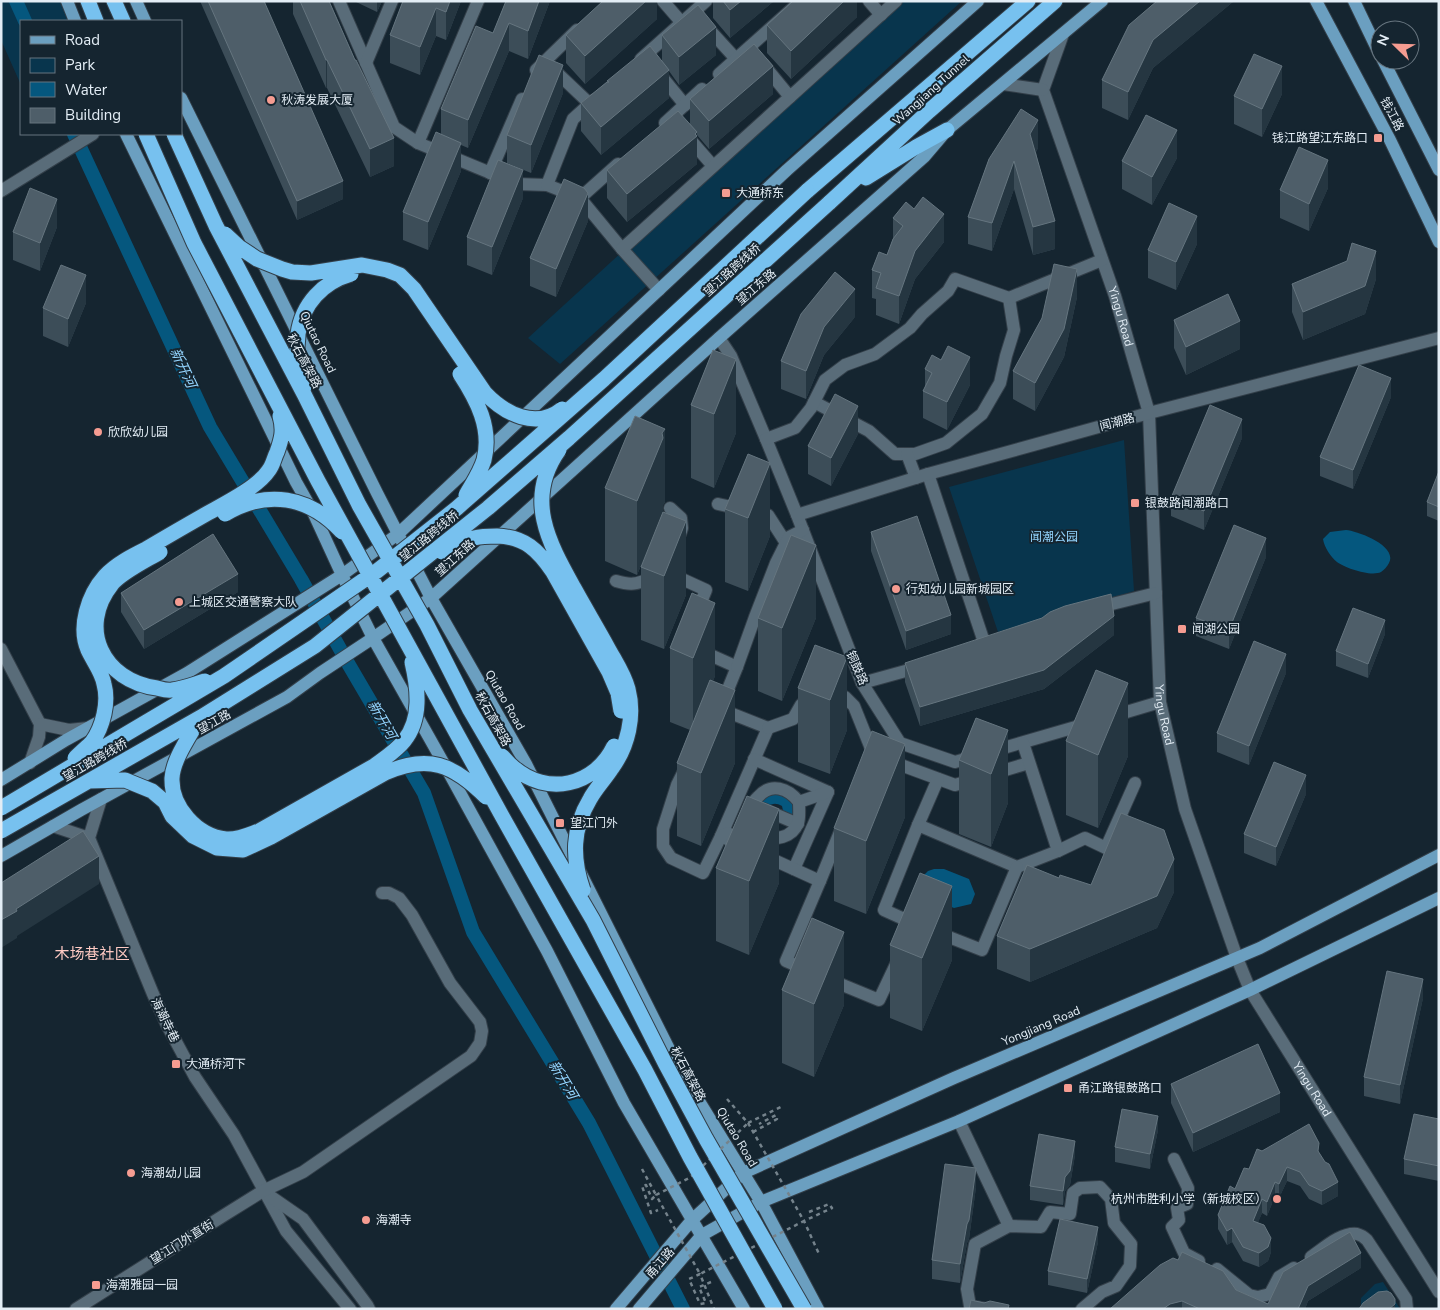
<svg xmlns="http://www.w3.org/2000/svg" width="1440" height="1310" font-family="'Nunito Sans','Noto Sans SC',sans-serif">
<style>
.green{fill:#08354d}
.water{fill:#05577e}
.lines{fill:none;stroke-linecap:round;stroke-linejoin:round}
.canal{stroke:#05577e;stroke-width:14}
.minor-casing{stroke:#333f49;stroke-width:14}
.major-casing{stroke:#333f49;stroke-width:14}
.highway-casing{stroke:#333f49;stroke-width:17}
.path{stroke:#75838c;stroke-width:2.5;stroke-dasharray:4 4;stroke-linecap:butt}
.minor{stroke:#596c79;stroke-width:12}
.major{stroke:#6b9fc0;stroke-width:12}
.highway{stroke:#77c1ef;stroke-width:15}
.highway-bridge-casing{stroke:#333f49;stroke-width:17;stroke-linecap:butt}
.path-bridge{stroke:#75838c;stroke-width:2.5;stroke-dasharray:4 4;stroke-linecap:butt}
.highway-bridge{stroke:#77c1ef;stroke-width:15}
.wall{fill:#3c4d58}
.shaded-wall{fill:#253641}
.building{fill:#4e5e69;stroke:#65757f}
.poi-dot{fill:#f59c91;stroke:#152530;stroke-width:2}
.labels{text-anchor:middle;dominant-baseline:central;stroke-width:4;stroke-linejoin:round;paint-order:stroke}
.street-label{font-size:12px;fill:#e3edf5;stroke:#152530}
.poi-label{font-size:12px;fill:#e3edf5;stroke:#152530;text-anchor:start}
.park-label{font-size:12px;fill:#94d5ff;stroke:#152530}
.water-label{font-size:14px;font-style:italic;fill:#94d5ff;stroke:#152530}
.quarter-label{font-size:15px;fill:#fecac3;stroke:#152530}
</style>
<rect width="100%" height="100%" fill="#152530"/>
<path class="green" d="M1 1H65L74 21H21V85L1 40Z
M896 1H962L560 364 528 338Z
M1124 440 1134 591 998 632 949 487Z
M1383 1282 1399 1307 1398 1309H1363L1361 1306V1298L1375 1284Z"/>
<path class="water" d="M1346 530C1358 531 1398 546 1389 563 1387 567 1384 570 1381 572 1371 577 1345 568 1337 562 1331 557 1324 547 1323 539L1330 532Z
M773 791 794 802 796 820 784 815 782 806C776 803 773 803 767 807L756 802Z
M934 869H944L969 879 975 894 971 904 954 908 930 898 923 876 928 871Z"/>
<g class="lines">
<path class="canal" d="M16 1 25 21
M74 134 210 427 301 579 349 665 424 793 473 932 589 1123 683 1309"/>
<defs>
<g id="minor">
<path d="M339 1 394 127 418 143 517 184 547 185 580 198 622 249 659 290"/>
<path d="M663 1 682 23"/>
<path d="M869 1 881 15"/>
<path d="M706 26 736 59"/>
<path id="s1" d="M1063 34 1043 90 1115 296 1149 413 1160 702 1185 809 1237 958 1250 990 1439 1292"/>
<path d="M641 59 706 1"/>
<path d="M366 63 392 1"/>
<path d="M763 64 790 97"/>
<path d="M552 68 590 104"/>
<path d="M536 70 577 30"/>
<path d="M658 72 685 105"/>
<path d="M719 74 801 1"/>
<path d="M1003 84 1043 90"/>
<path d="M665 123 702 89"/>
<path d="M687 136 713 166"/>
<path d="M418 143 478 1"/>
<path d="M490 173 522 99"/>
<path d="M547 185 573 119 594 100"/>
<path d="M1 191 93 134"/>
<path d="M580 198 618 164"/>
<path d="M622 249 896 1"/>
<path d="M719 338 731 356 766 439 797 515 862 683 900 743 955 762 1086 724"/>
<path d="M814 402 869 431 895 454H915L946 443 982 414 1000 383 1006 356 1014 330 1009 298"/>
<path d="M766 439 795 428 811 408 825 380 845 365 875 354 910 328 922 314 948 291 955 279 1009 298 1102 260"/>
<path d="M907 454 916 478"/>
<path d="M928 474 986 648 980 649"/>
<path d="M718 504 768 515 786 543"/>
<path d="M670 508 681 518 682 528 680 534"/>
<path d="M797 515 928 474 1149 413 1439 338"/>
<path d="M671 574 706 590 697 612"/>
<path d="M616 581C636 587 639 582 657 576"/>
<path d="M1096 608 1156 593"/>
<path d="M1 649 40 724 39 737 30 763"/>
<path d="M699 650 737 667 720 709 768 728 721 836 742 846"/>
<path d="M737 667 755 617 776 563 789 537 803 530"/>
<path d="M862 683 920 667"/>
<path d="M832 694 845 697 854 706 874 756"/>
<path d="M1113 716 1160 702"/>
<path d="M40 724 69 730 88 728"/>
<path d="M768 728 793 719 801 705 808 698"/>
<path d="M754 759 828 792 794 869"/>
<path d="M890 761 955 785 1029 763"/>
<path d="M684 771 677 785 663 829V846L671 858 703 873 721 836 728 833"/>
<path d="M101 799 89 838 153 994 167 1025 195 1077 234 1135 286 1231 350 1309"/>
<path d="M763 809 798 824"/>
<path d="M751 815C752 812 751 806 753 803 754 801 756 799 758 797 771 782 788 788 799 802L828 792"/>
<path d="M918 825 938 779"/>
<path d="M53 826 89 838"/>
<path d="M762 835C775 841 792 838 798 823 800 817 799 809 799 802"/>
<path d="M1058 851 1085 838 1106 848 1135 783"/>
<path d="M765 856 820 881 786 961 807 970"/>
<path d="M820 881 840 832"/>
<path d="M914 926 915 924 884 910 918 825 1017 867 1058 851 1023 743"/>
<path d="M936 932 982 950 1017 867"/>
<path d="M828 979 879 1000 897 962"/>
<path d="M959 1121 1009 1226"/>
<path d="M1174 1159 1188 1188 1187 1204 1177 1208 1179 1220 1172 1227 1184 1253 1199 1261"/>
<path d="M267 1194 303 1219 367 1305 369 1309"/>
<path d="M1311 1257C1324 1248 1341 1232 1357 1234 1361 1235 1364 1237 1367 1240L1406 1299 1407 1309"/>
<path d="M1217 1269 1249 1295 1258 1297 1270 1294 1279 1277 1294 1268"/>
<path d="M76 1309 226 1214 263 1191 303 1172 471 1056 480 1043 482 1031 480 1022 450 983 412 915 399 898 389 893H382"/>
<path d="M986 1309 970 1306 967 1289 975 1244 1009 1226 1041 1227 1050 1212 1070 1214 1073 1193 1080 1188 1100 1187 1111 1199 1114 1223 1131 1244 1130 1266 1116 1286 1102 1292 1082 1309"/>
</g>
<path id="major" d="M67 1 75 21
M136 1 145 21
M1316 1 1390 140 1439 242
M1354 1 1380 55
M1383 60 1439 170
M181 98 377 493 431 598 526 764 678 1067 761 1202 818 1309
M126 134 296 482 313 512 342 575 373 638 448 771 547 951 624 1103 744 1309
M1 780 66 740 187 673 342 575 398 534 787 170 978 1
M1 856 81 810 287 697 320 673 373 638 431 598 719 338 924 157 947 130 1102 1
M616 1309 692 1220 743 1173 954 1078 1260 948 1439 855
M639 1309 702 1235 761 1202 959 1121 1250 990 1439 898"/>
<path id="highway" d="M88 1 96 21
M114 1 123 21
M866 178 916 147 947 130
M807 191 1028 1
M829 203 929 111 1055 1"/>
</defs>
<use href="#minor" class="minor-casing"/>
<use href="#major" class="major-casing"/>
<use href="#highway" class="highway-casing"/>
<path class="path" d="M727 1099 748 1123 783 1106
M753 1132 777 1119 776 1115 759 1124
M642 1169 656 1195 652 1199 646 1185 642 1186 651 1213 658 1210
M809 1212 829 1204 832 1208 804 1221 819 1254
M711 1282 699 1287 706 1303 700 1304 689 1279 700 1274 714 1309"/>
<use href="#minor" class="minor"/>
<use href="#major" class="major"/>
<use href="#highway" class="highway"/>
<defs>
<path id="highway-bridge" d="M146 134 194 243 318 481 502 816 645 1070 690 1157 775 1309
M174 134 216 226 304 394 359 505 427 625 470 710 593 920 665 1063 706 1139 804 1309
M225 234 239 247 257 259 282 269 292 272 311 273 362 265 387 270 400 275 414 289 485 393C505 414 536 430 562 409
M460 374C477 400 492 428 484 460 480 473 472 484 466 495
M304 387C304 371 300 364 297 349 297 344 298 339 298 334 302 304 323 282 351 274
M559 450C524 499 549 543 574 588 585 608 597 628 608 648 615 661 624 674 628 689 635 716 628 746 612 768 605 779 596 788 590 799 572 829 572 858 583 890
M225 514C267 489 309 496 342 532
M160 552C147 560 122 572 112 584 77 628 103 681 157 688 161 689 167 691 172 690 183 689 195 684 205 681
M442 552C453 548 463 542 474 538 482 536 489 536 497 536 525 537 538 550 553 572L609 672 618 693 621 711
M199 719C190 736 173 759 172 778 171 807 197 836 226 839 238 840 248 835 259 831L374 766C385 758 396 751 404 741 422 719 418 688 412 662
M502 756C506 760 509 764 513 767 547 797 595 786 614 746
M75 758C81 752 87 747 92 742 103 727 109 702 104 684 102 672 93 661 88 650 78 627 88 595 105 576 116 564 132 556 146 549 166 537 187 525 208 513 226 503 258 487 269 470 273 465 274 458 277 452 282 438 284 430 280 416
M89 781 125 780 152 791 165 802 172 816 193 836 217 848 243 850 271 837 385 773C428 754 453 764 486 797
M1 808 224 676 377 571 457 508 604 379 807 191
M1 831 201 717 315 646 488 508 569 438 829 203"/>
</defs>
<use href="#highway-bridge" class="highway-bridge-casing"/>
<path class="path-bridge" d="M748 1123 804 1221 700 1274 656 1195 691 1177Z"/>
<use href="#highway-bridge" class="highway-bridge"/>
</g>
<path class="wall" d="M200 1H264L343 199 297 220Z
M293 1H329L394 166 370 177 327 88H326L293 14Z
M354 1H382L377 12Z
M403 1H461L446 40 436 36 420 75 390 63V35Z
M506 1H550L528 59 509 51 468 148 461 145V171L428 250 403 240V212L441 134V109L493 33Z
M657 1V19L585 84 566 63V35Z
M713 1H774L730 38 713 18Z
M857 1V17L791 79 767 53V25Z
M1157 1H1234L1153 68 1128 120 1102 108V80Z
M662 35 716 55 679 85 669 71V98L601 155 581 131V103L607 82 662 61Z
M563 93 531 173 507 163V135Z
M773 94 709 149 697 135V164L627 222 607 198V170L690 125V99Z
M1282 94 1262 137 1234 124V96Z
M1038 148 1036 152 1055 249 1033 255 1014 189 992 251 968 244V217L989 159Z
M1177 158 1152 205 1122 189V161Z
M1328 188 1309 231 1280 218V190Z
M523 198 492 275 467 265V237Z
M893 218 944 242 915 279 899 324 876 315V299L872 298V270L887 255 893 239Z
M588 221 556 297 530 286V258Z
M57 227 40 271 13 260V232Z
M1197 244 1176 290 1148 278V250Z
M1376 279 1365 314 1303 340 1292 312V284Z
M1077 297 1064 357 1035 411 1013 399V371L1042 318Z
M86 303 68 347 43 336V308Z
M855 317 824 355 806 399 781 389V361Z
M1174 320 1240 349 1186 375 1174 348Z
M713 350 736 433 714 488 691 478V405Z
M925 369 970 385 947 430 923 418V391L925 388Z
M1391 397 1353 489 1320 476V457Z
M858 434 831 486 808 474V446Z
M1242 438 1204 530 1171 516V498Z
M748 454 770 536 748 591 725 582V509Z
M1439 471V521L1427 516V502Z
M605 488 665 502 663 505V512L637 575 605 561Z
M686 521V595L664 649 641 640V567Z
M871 532 951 634 906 650 871 551Z
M1266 557 1229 649 1196 636V618Z
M238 592 144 649 121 612V593Z
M692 593 715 676 713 681 735 763 701 846 677 836V763L690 730 670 722V648Z
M758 618H816L782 701 758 691Z
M1385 634 1368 678 1336 666V651Z
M1114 635 1044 689 920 726 905 682V663Z
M815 645 847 730 830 774 798 762V688Z
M1286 673 1249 765 1217 752V733Z
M976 718 1008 803 991 847 959 834V760Z
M1066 741 1128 756 1098 828 1066 815Z
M1306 794 1276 866 1244 853V834Z
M905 817 866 914 834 901V828Z
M716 868 779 883 749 955 716 941Z
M1059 878 1091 885 1174 892 1157 928 1030 982 997 969V936Z
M890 945 952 960 922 1031 890 1018Z
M782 990 844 1005 814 1077 782 1063Z
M1423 998 1400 1104 1364 1096V1077Z
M1171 1084 1280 1112 1193 1152 1171 1103Z
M1439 1119V1181L1404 1174V1159Z
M1158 1130 1150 1169 1115 1162V1147Z
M1262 1151 1319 1153 1338 1196 1322 1205 1309 1199 1300 1186 1287 1181 1279 1198 1275 1196 1267 1216 1262 1213 1258 1222 1271 1252 1268 1261 1259 1267 1243 1261 1232 1242 1227 1245 1218 1229V1215L1235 1189Z
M1075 1155 1070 1185 1065 1191 1063 1205 1030 1200V1186Z
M976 1187 969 1239 967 1243 960 1283 932 1279V1260Z
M1098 1242 1087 1293 1048 1285V1271Z
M1361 1268 1308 1301 1305 1309H1110L1236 1290 1268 1304Z"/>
<path class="shaded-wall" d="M377 1H382L377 12Z
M450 1H461L446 40V12Z
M539 1H550L528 59V31Z
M646 1H657V19L585 84V56Z
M741 1H774L730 38V10Z
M844 1H857V17L791 79V51Z
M1200 1H1234L1153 68 1128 120V92L1153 40Z
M436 8V36L420 75V47Z
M509 23V51L468 148V120Z
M716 27V55L679 85V57Z
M326 60H327V88H326Z
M563 65V93L531 173V145Z
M773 66V94L709 149V121Z
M1282 66V94L1262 137V109Z
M669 70V98L601 155V127Z
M1038 120V148L1030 162V134Z
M1177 130V158L1152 205V177Z
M697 132V164L627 222V194Z
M394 138V166L370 177V149Z
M461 143V171L428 250V222Z
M1328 160V188L1309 231V204Z
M1014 161V189L992 251V223Z
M523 170V198L492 275V247Z
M343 181V199L297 220V201Z
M588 193V221L556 297V269Z
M57 199V227L40 271V243Z
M944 214V242L915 279 899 324V296L915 251Z
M1197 216V244L1176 290V262Z
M1055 221V249L1033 255V227Z
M1376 251V279L1365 314 1303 340V312Z
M1077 269V297L1064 357 1035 411V383Z
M86 275V303L68 347V319Z
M855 289V317L824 355 806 399V371L824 327Z
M1240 321V349L1186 375V347Z
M970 357V385L947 430V402Z
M736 359V433L714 488V414Z
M1391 378V397L1353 489V470Z
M858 406V434L831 486V458Z
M1242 419V438L1204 530V511Z
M665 429V502L663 505V512L637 575V501L662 433Z
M770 463V536L748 591V518Z
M686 521V595L664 649V576Z
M1266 538V557L1229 649V630Z
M816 545V618L782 701V628Z
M238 574V592L144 649V630Z
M715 603V676L693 731V658Z
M951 615V634L906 650V631Z
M1114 616V635L1044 689 920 726V707Z
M1385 620V634L1368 678V664Z
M1286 654V673L1249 765V746Z
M847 657V730L830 774V700Z
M1128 683V756L1098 828V755Z
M735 690V763L701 846V773Z
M1008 730V803L991 847V774Z
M905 744V817L866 914V841Z
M1306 775V794L1276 866V847Z
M779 809V883L749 955V881Z
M99 856V884L17 936V938L1 948V920L16 909Z
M1174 859V892L1157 928 1030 982V949Z
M952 886V960L922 1031V958Z
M844 932V1005L814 1077V1004Z
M1423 979V998L1400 1104V1085Z
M1280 1093V1112L1193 1152V1133Z
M1158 1116V1130L1150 1169V1154Z
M1075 1141V1155L1070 1185 1065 1191 1063 1205V1191L1065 1177Z
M1287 1167V1181L1279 1198V1184Z
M976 1168V1187L969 1239 967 1243 960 1283V1264Z
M1275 1182V1196L1267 1216V1202Z
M1338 1182V1196L1322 1205V1191Z
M1262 1199V1213L1253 1235V1221Z
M1098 1227V1242L1087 1293V1279Z
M1232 1228V1242L1227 1245V1231Z
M1271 1238V1252L1268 1261 1259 1267V1253Z
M1361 1253V1268L1308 1301 1305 1309H1298L1308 1286Z
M1395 1299V1309H1389Z
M1182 1301V1309H1163L1170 1304Z"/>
<path class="building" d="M208 1H264L343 181 297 201Z
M300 1H329L355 60H356L394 138 370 149 327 60H326Z
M403 1H450L446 12 436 8 420 47 390 35Z
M506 1H539L528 31 509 23 468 120 441 109 476 26 493 33Z
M603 1H646L585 56 566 35Z
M723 1H741L730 10Z
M793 1H844L791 51 767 25Z
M1157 1H1200L1153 40 1128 92 1102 80 1129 25Z
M698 5 716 27 679 57 662 35Z
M754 44 773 66 709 121 690 99Z
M650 46 669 70 601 127 581 103 607 82H609L607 81Z
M1254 54 1282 66 1262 109 1234 96Z
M539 55 563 65 531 145 507 135Z
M1021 109 1038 120 1030 134 1055 221 1033 227 1014 161 992 223 968 217 989 159Z
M678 111 697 132 695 134 697 136 627 194 607 170Z
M1146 115 1177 130 1152 177 1122 161Z
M436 132 461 143 428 222 403 212Z
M1299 147 1328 160 1309 204 1280 190Z
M498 160 523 170 492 247 467 237Z
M564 179 584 188 588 193 556 269 530 258Z
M30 188 57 199 40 243 13 232Z
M923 197 944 214 915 251 899 296 876 288 881 273 872 270 879 252 887 255 893 239 903 226 893 218 906 202 914 209Z
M1169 203 1197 216 1176 262 1148 250Z
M1352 243 1376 251 1365 286 1303 312 1292 284 1347 261Z
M1054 264 1077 269 1064 329 1035 383 1013 371 1042 318Z
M61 265 86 275 68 319 43 308Z
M835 272 855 289 824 327 806 371 781 361 801 314Z
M1228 294 1240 321 1186 347 1174 320Z
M948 346 970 357 947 402 923 391 932 373 925 369 932 355 941 360Z
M713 350 736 359 714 414 691 405Z
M1359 365 1391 378 1353 470 1320 457Z
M835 394 858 406 831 458 808 446Z
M1210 405 1242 419 1204 511 1171 498Z
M635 416 665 429 662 433 663 438 637 501 605 488Z
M748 454 770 463 748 518 725 509Z
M1439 471V507L1427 502Z
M663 512 686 521 664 576 641 567Z
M917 516 951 615 906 631 871 532Z
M1234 525 1266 538 1229 630 1196 618Z
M213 534 238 574 144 630 121 593Z
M791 535 816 545 782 628 758 618Z
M692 593 715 603 693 658 670 648Z
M1111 594 1114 616 1044 670 920 707 905 663 1042 618 1050 612 1065 606Z
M1353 608 1385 620 1368 664 1336 651Z
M1254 641 1286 654 1249 746 1217 733Z
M815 645 847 657 830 700 798 688Z
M1096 670 1128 683 1098 755 1066 741Z
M710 680 735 690 701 773 677 763Z
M976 718 1008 730 991 774 959 760Z
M872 731 905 744 866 841 834 828Z
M1274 762 1306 775 1276 847 1244 834Z
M747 796 779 809 749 881 716 868Z
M1121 813 1164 830 1174 859 1157 896 1030 949 997 936 1027 865 1059 878 1060 875 1091 885Z
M83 831 99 856 16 909 17 911 1 920V883Z
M920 873 952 886 922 958 890 945Z
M812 918 844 932 814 1004 782 990Z
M1387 971 1423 979 1400 1085 1364 1077Z
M1258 1044 1280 1093 1193 1133 1171 1084Z
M1122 1109 1158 1116 1150 1154 1115 1147Z
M1414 1114 1439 1119V1166L1404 1159Z
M1309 1124 1319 1143 1318 1151 1325 1162 1329 1164 1338 1182 1322 1191 1309 1185 1300 1172 1287 1167 1279 1184 1275 1182 1267 1202 1262 1199 1253 1221 1264 1225 1271 1238 1268 1247 1259 1253 1243 1247 1232 1228 1227 1231 1218 1215 1230 1186 1235 1189 1244 1168 1249 1169 1257 1149 1262 1151Z
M1039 1134 1075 1141 1070 1171 1065 1177 1063 1191 1030 1186Z
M945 1164 976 1168 969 1220 967 1224 960 1264 932 1260Z
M1060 1219 1098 1227 1087 1279 1048 1271Z
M1350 1232 1361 1253 1308 1286 1298 1309H1200L1182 1301 1170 1304 1163 1309H1110L1160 1265 1173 1258 1178 1260 1182 1252 1223 1271 1236 1290 1268 1304 1283 1272Z
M1387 1291 1391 1293 1395 1299V1304L1389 1309H1359L1363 1303 1378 1292Z
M971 1300 984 1303 990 1301 1009 1305 1008 1309H969Z"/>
<g class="poi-dot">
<circle cx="271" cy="100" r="5"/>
<rect x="1373" y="133" width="10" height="10" rx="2.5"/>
<rect x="721" y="188" width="10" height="10" rx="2.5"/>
<circle cx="98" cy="432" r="5"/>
<rect x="1130" y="498" width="10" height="10" rx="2.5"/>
<circle cx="896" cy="589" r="5"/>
<circle cx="179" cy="602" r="5"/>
<rect x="1177" y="624" width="10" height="10" rx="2.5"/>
<rect x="555" y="818" width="10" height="10" rx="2.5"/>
<rect x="171" y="1059" width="10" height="10" rx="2.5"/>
<rect x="1063" y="1083" width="10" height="10" rx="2.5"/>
<circle cx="131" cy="1173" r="5"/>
<circle cx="1277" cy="1199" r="5"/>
<circle cx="366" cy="1220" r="5"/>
<rect x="91" y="1280" width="10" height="10" rx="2.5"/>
</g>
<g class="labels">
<g class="street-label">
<text transform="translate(931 90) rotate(-42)">Wangjiang Tunnel</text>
<text transform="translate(1392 114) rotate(62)">钱江路</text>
<text transform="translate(732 270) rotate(-42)">望江路跨线桥</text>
<text transform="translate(756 287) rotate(-41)">望江东路</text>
<text stroke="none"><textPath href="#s1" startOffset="299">Yingu Road</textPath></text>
<text transform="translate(318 342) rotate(64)">Qiutao Road</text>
<text transform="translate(304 361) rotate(62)">秋石高架路</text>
<text transform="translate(1117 422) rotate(-15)">闻潮路</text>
<text transform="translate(429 536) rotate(-39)">望江路跨线桥</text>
<text transform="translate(455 558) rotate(-42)">望江东路</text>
<text transform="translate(857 668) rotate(67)">铜鼓路</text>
<text transform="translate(505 700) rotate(60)">Qiutao Road</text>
<text stroke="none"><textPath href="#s1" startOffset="702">Yingu Road</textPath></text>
<text transform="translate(493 719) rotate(61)">秋石高架路</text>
<text transform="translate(214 722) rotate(-29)">望江路</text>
<text transform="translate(95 760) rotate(-30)">望江路跨线桥</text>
<text transform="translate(165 1020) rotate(64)">海潮寺巷</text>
<text transform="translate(1041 1026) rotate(-23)">Yongjiang Road</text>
<text transform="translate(688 1074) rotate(62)">秋石高架路</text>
<text stroke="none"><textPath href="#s1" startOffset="1108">Yingu Road</textPath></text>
<text transform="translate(737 1137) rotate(59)">Qiutao Road</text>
<text transform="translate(182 1242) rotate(-32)">望江门外直街</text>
<text transform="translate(660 1263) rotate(-49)">甬江路</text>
</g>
<g class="poi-label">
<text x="281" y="100">秋涛发展大厦</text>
<text x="1368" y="138" text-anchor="end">钱江路望江东路口</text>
<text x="736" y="193">大通桥东</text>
<text x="108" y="432">欣欣幼儿园</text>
<text x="1145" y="503">银鼓路闻潮路口</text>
<text x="906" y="589">行知幼儿园新城园区</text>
<text x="189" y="602">上城区交通警察大队</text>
<text x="1192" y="629">闻湖公园</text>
<text x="570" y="823">望江门外</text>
<text x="186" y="1064">大通桥河下</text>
<text x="1078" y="1088">甬江路银鼓路口</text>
<text x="141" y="1173">海潮幼儿园</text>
<text x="1267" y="1199" text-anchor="end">杭州市胜利小学（新城校区）</text>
<text x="376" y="1220">海潮寺</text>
<text x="106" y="1285">海潮雅园一园</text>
</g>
<g class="park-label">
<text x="1054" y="537">闻潮公园</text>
</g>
<g class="water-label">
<text transform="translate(183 368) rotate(65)">新开河</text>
<text transform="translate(382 720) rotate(60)">新开河</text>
<text transform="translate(563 1080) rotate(59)">新开河</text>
</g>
<g class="quarter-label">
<text x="92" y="954">木场巷社区</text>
</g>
</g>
<rect width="1440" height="1310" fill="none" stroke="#e3edf5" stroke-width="5"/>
<rect x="20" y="20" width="162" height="115" fill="#152530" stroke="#67757f"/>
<rect x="30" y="36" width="25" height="8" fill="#6b9fc0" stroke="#67757f"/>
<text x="65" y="45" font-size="15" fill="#e3edf5">Road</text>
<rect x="30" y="58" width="25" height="15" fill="#08354d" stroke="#67757f"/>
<text x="65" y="70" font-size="15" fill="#e3edf5">Park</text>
<rect x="30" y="82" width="25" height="15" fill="#05577e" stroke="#67757f"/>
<text x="65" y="95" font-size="15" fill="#e3edf5">Water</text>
<rect x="30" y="108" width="25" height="15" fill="#4e5e69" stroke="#67757f"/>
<text x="65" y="120" font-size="15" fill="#e3edf5">Building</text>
<g transform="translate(1395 45) rotate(293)"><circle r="24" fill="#152530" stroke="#67757f"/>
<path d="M0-4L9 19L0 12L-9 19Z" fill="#f59c91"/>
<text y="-8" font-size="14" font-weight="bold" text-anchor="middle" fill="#e3edf5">N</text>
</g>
</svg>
